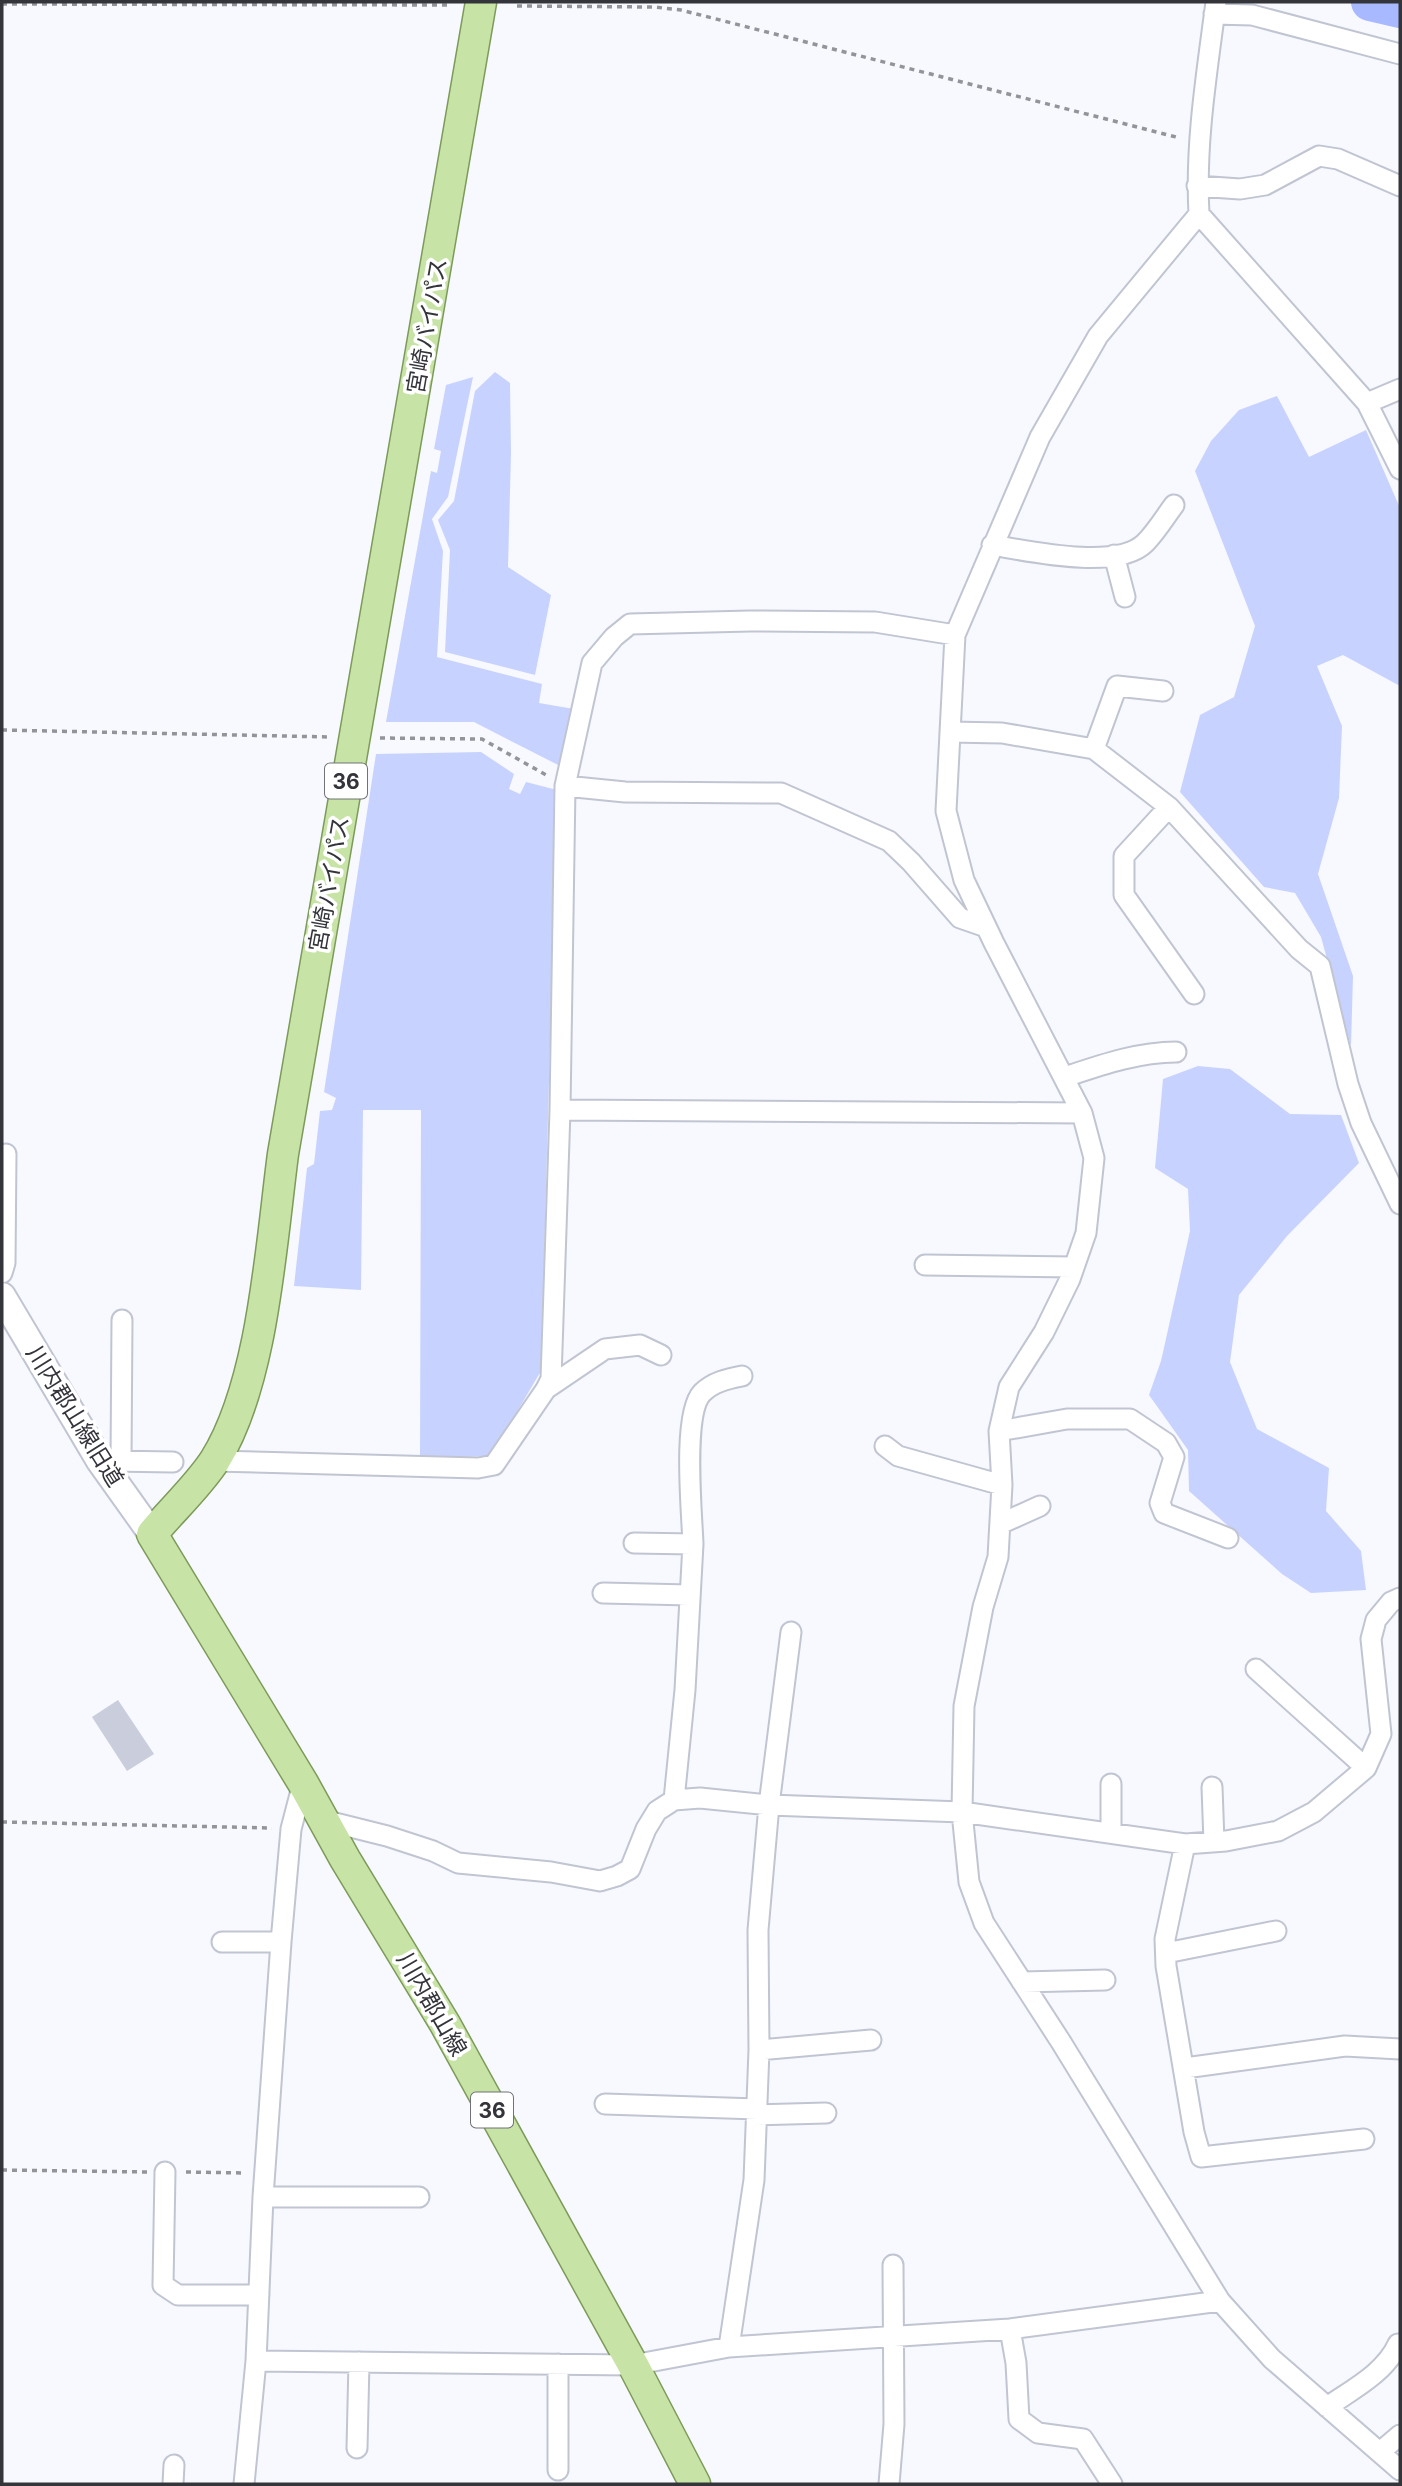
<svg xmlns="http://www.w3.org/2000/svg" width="1402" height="2486" font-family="Inter,'Noto Sans JP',sans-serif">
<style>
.green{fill:#c7d3fe}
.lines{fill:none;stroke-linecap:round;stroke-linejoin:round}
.river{stroke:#a9b9ff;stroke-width:38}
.building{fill:#cacddb}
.street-casing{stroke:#c1c5d2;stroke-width:23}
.secondary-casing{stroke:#c1c5d2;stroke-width:30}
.primary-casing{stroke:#7c9a59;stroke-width:33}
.path{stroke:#929499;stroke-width:3.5;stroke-dasharray:5 5;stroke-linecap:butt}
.street{stroke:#fff;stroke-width:19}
.secondary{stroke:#fff;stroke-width:26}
.primary{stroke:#c7e3a5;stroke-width:30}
.labels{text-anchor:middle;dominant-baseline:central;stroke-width:7;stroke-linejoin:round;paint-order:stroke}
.shield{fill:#fff;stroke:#717276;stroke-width:2}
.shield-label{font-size:21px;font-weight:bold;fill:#34353b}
.street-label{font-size:23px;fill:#34353b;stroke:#fff}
</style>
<rect width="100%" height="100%" fill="#f7f9fe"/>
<path class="green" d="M495 372 510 383 511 453 508 567 551 595 535 675 445 652 450 550 438 520 454 501 475 391Z
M473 377 448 497 432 519 443 551 437 657 542 684 539 703 574 709 560 766 474 722H386L431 471 437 473 441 451 434 449 446 385Z
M1277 396 1309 457 1366 430 1400 508V686L1343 655 1317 666 1342 726 1339 798 1318 874 1353 976 1351 1046 1321 937 1295 893 1264 887 1180 792 1200 715 1234 697 1255 626 1195 471 1211 441 1239 410Z
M481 752 514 774 509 789 520 794 526 782 557 790 541 1371 491 1456 420 1458 421 1110H363L361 1290 294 1286 307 1168 314 1164 320 1111 332 1110 336 1098 324 1092 376 754Z
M1198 1066 1230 1069 1290 1114 1341 1115 1359 1163 1287 1236 1239 1295 1230 1362 1257 1429 1329 1468 1326 1511 1361 1551 1366 1590 1311 1593 1282 1574 1189 1491 1188 1450 1149 1395 1161 1361 1190 1231 1188 1189 1155 1168 1163 1079Z"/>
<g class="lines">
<path class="river" d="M1370 2 1400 9"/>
</g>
<path class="building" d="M118 1700 154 1754 127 1771 92 1717Z"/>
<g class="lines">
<defs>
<path id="street" d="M1216 2C1207 72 1195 143 1199 214L1367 403 1400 469
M1214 14 1252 15 1400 54
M1197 186 1240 189 1265 185 1319 156 1338 159 1400 186
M1199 214 1098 336 1040 437 955 635 946 811 964 880 994 943 1082 1113 1094 1158 1086 1233 1070 1279 1044 1332 1009 1387 999 1431 1002 1485 998 1557 983 1607 964 1706 962 1812 969 1882 984 1923 1061 2042 1220 2301 1272 2359 1400 2470
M1367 403 1400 389
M992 545C1028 551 1117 571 1145 543 1156 532 1165 517 1174 505
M1114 555 1125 597
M950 732 1002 733 1094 749 1169 807 1299 949 1320 966 1348 1084 1361 1123 1400 1204
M1094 749 1117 686 1163 691
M565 786 625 792 781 793 889 841 911 862 960 918 986 927
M1169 807 1124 856V895L1194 994
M1065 1077C1101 1065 1138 1052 1176 1052
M560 1110 1082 1113
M925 1265 1074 1267
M2 1273 5 1263 6 1154
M546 1389 605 1349 640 1345 661 1355
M999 1431 1067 1419H1130L1166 1443 1174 1457 1160 1503 1164 1513 1228 1538
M885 1446 898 1456 1002 1485
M111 1461 173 1462
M121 1461 122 1320
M214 1461 478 1468 494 1465 546 1389 551 1379 560 1110 565 786 592 663 614 637 630 624 750 621 875 622 955 635
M1000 1524 1040 1506
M634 1543 693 1544 685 1690 674 1800
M693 1544C692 1514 682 1414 702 1393 713 1382 727 1379 742 1376
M603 1593 690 1595
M1256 1669 1366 1768
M1111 1784V1833
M1212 1787 1214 1842
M323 1820 387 1836 433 1851 458 1863 551 1872 600 1881 617 1876 630 1869 646 1829 657 1811 674 1800 700 1798 769 1805 962 1812 1185 1844 1226 1841 1278 1831 1314 1812 1366 1768 1381 1734 1371 1639 1376 1620 1391 1602 1400 1598
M1185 1844 1165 1939 1166 1966 1194 2132 1201 2157 1364 2139
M222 1942H281
M1166 1953 1276 1931
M1022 1982 1105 1980
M759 2050 871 2040
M1185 2068 1345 2046 1400 2049
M605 2104 757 2109
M756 2115 826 2113
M165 2172 163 2285 178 2295H259
M263 2197H419
M1010 2329 1016 2363 1019 2419 1038 2433 1083 2439 1112 2484
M729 2347 754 2180 759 2050 758 1930 769 1805 791 1632
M256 2361 633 2365 729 2347 1010 2329 1220 2301
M558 2364V2470
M1327 2407C1353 2389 1385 2373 1398 2344
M357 2448 359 2362
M1380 2452 1400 2435
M173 2484 174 2465
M244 2484 256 2361 263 2197 281 1942 291 1829 303 1783
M889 2484 894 2424 893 2265"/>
<path id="secondary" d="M2 1296 100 1461 152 1534"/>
<path id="primary" d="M481 2 283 1154C271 1245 263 1383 215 1460 199 1485 171 1511 152 1534L303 1783 345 1859 445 2024 633 2365 695 2484"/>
</defs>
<use href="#street" class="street-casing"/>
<use href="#secondary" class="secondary-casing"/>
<use href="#primary" class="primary-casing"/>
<path class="path" d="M2 4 448 5
M517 6 654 7 681 10 1180 138
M2 730 330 737
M380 738 482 739 548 776
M2 1822 272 1828
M2 2170 147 2172
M186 2172 245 2173"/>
<use href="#street" class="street"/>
<use href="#secondary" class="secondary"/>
<use href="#primary" class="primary"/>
</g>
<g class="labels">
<g class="shield">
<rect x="325" y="763.5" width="42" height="35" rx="5"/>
<rect x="471" y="2092.5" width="42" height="35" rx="5"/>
</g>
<g class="shield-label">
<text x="346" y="781">36</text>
<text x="492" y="2110">36</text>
</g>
<g class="street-label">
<text transform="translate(427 326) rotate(-80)">宮崎バイパス</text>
<text transform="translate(329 884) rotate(-80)">宮崎バイパス</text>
<text transform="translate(75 1416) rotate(58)">川内郡山線旧道</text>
<text transform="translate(432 2004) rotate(60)">川内郡山線</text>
</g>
</g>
<rect width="1402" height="2486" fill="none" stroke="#34353b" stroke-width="7"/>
</svg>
